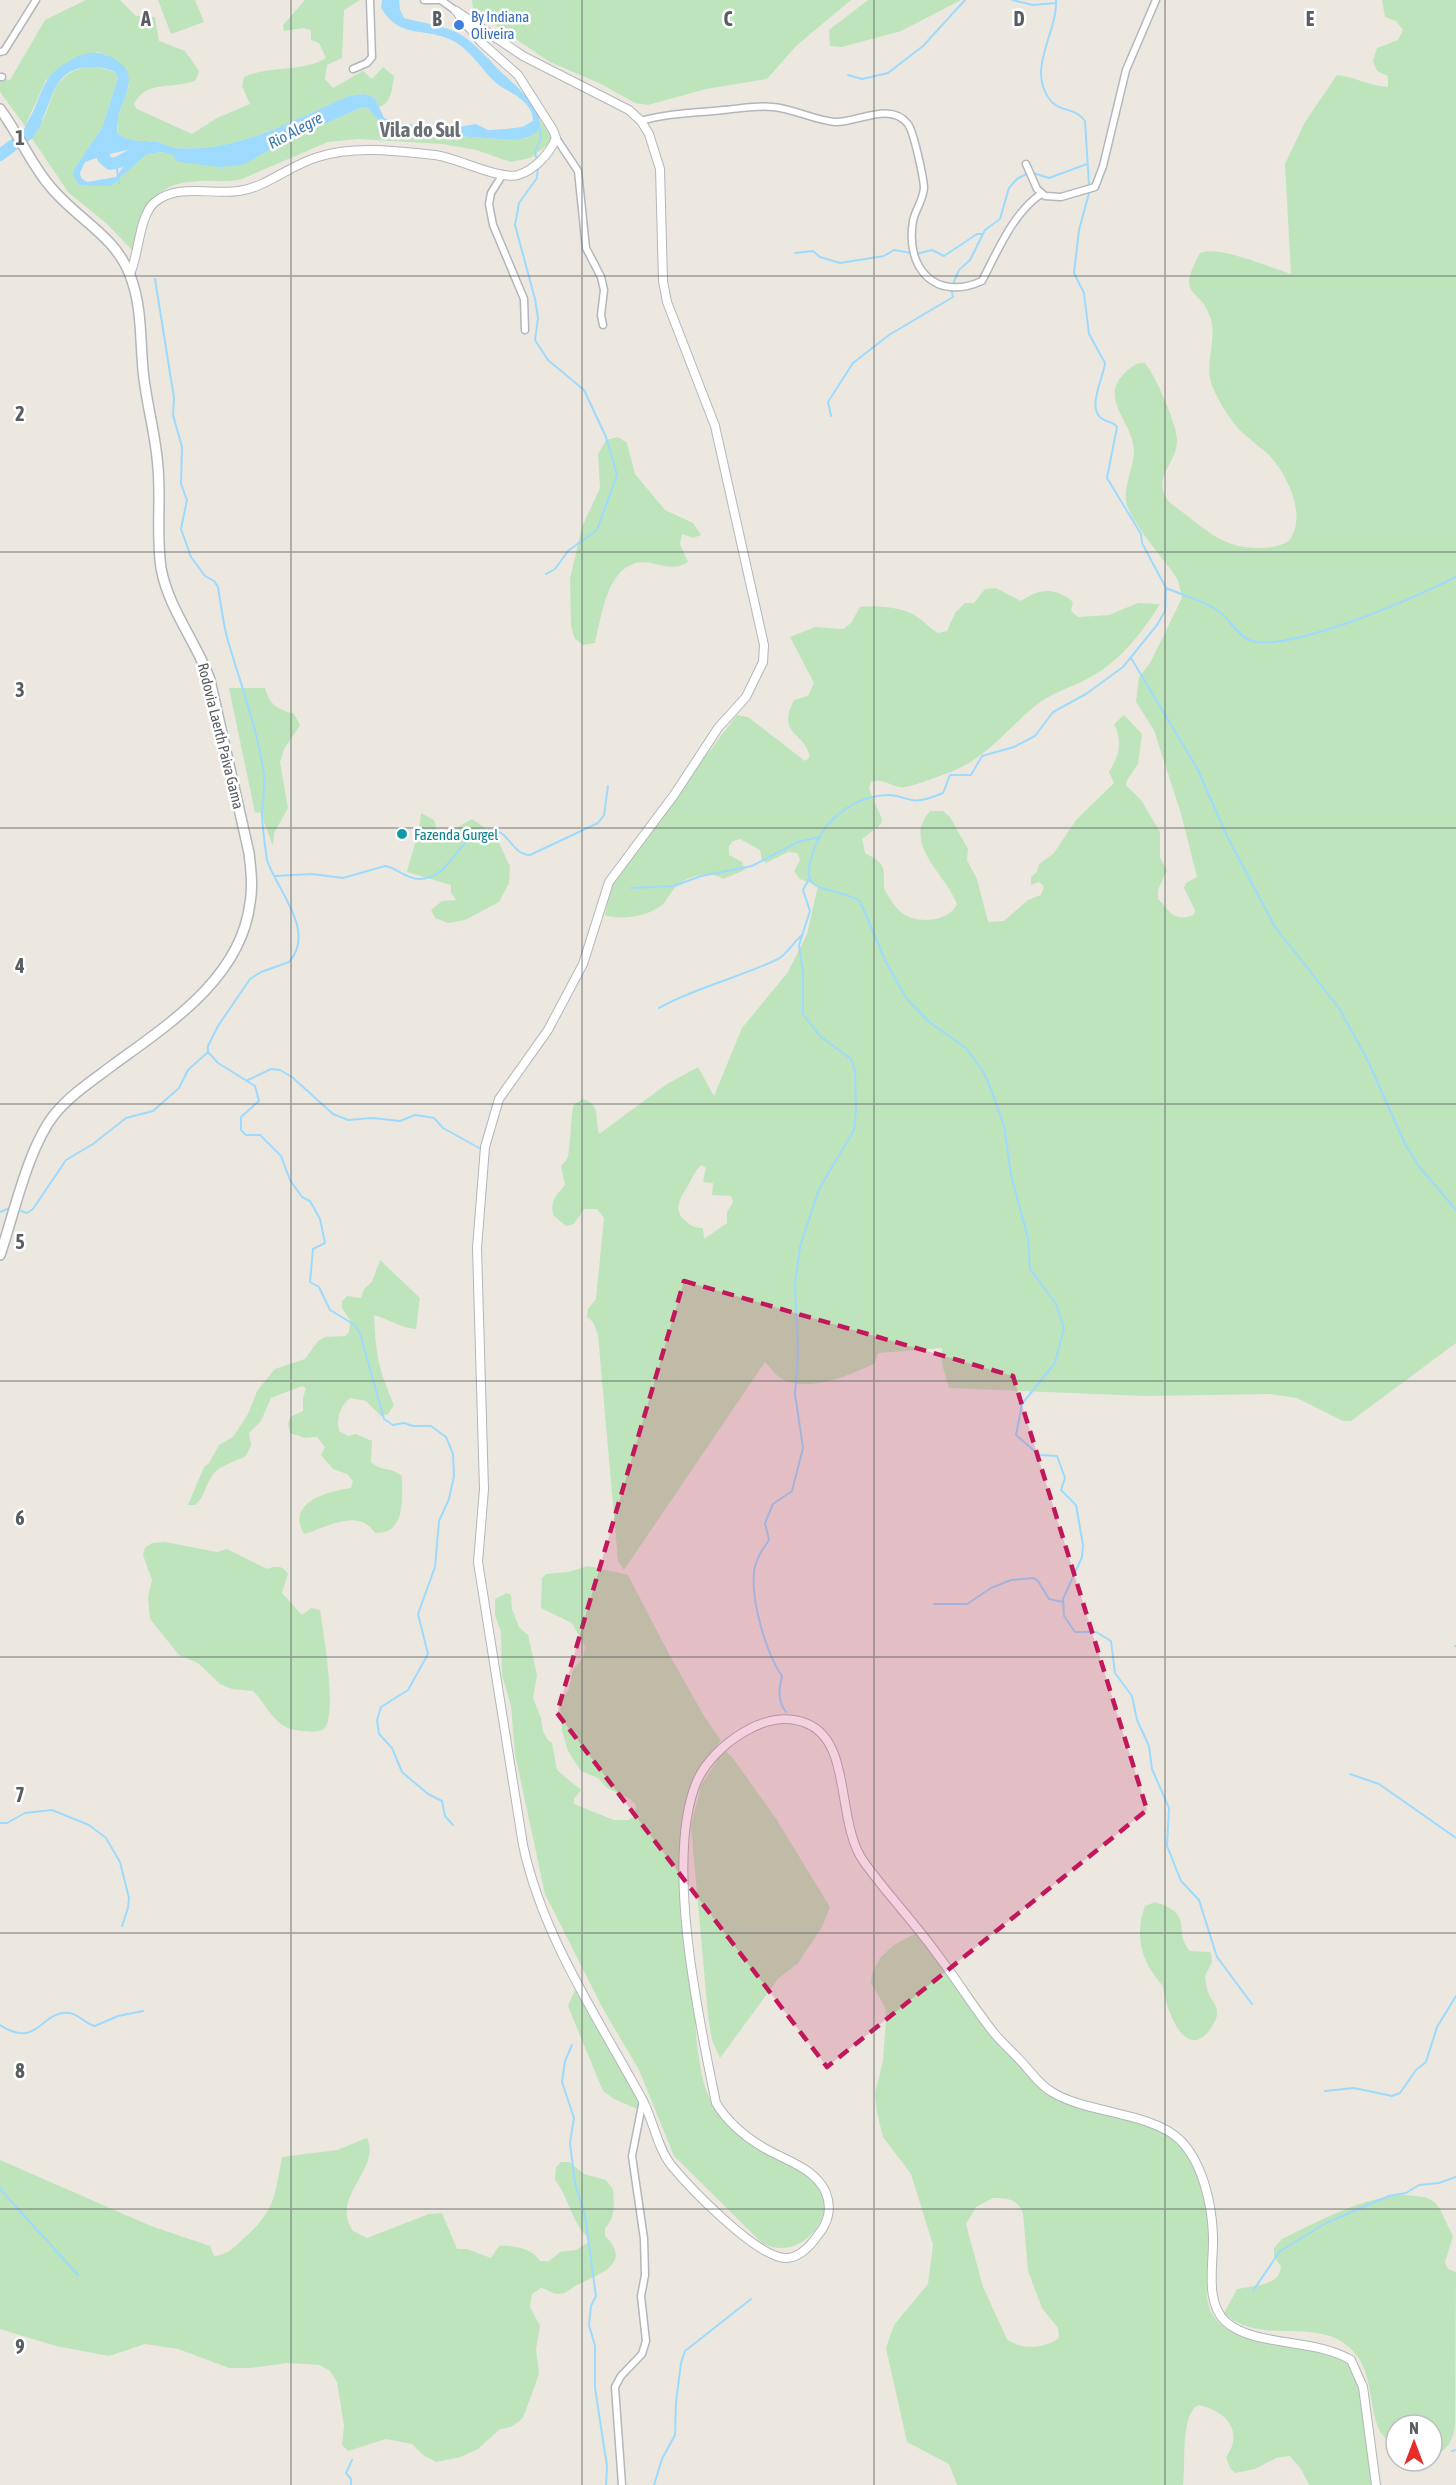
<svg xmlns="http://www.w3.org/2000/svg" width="1456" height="2485" font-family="'Asap Condensed',sans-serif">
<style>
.green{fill:#bee4bb;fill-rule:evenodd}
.water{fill:#9ddafe;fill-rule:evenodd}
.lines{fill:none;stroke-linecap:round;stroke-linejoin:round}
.stream{stroke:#9ddafe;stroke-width:2}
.river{stroke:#9ddafe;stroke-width:12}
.minor-casing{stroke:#b3b6bb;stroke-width:9}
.tertiary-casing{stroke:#b3b6bb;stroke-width:10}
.secondary-casing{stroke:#b2b6bb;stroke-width:12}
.minor{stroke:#fff;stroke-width:6}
.tertiary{stroke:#fff;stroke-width:8}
.secondary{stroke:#fff;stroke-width:9}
.marked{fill:#c2185b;fill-opacity:0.2;stroke:#c2185b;stroke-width:4.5;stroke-dasharray:12 8;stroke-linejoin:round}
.grid{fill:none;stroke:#585d61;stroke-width:1.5;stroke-opacity:0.55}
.shop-dot{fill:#3f7fe0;stroke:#fff;stroke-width:2}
.culture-dot{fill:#0f9aa8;stroke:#fff;stroke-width:2}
.labels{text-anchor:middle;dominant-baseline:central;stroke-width:5;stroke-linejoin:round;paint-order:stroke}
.shop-label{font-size:15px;fill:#366cbe;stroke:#fff;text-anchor:start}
.street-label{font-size:15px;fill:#585d61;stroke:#fff}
.culture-label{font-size:15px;fill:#0d838f;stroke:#fff;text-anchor:start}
.water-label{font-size:16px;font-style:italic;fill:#3c7bae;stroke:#fff}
.district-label{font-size:21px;font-weight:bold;fill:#696f73;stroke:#fff}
.grid-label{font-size:20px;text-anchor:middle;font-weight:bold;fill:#585d61;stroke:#fff;stroke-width:5;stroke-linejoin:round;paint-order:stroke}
</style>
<rect width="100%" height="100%" fill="#ece8e0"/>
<path class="green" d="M86 0H120L136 16 155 17 159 41 185 51 199 71 196 80C175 90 146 79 134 104L137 109 192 134 217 118 250 104 242 86 244 77C270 65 301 73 326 58L319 43 311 40V30L303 28 284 31 283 25 305 0H360L344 10 342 58 327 65 325 79 333 88 363 71 372 79 383 67 394 76C392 88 392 103 379 107L375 98 364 94 349 96C292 120 239 153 175 148 168 147 163 143 157 142 143 140 130 143 118 134L117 120 129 85 107 55 97 52 46 80 25 126 0 92V78L10 80 45 20Z
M158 0H195L204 22 171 34Z
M472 0H851L796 46 767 79 706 89 648 105 635 103 601 84 550 62 473 10Z
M868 0H961L901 31 842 47 830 46 829 30Z
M1382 0H1456V1343L1351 1421H1343L1297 1398 1270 1394 1145 1396 949 1388 942 1364V1348L878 1353 875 1363C852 1375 807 1393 782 1379 776 1376 770 1367 765 1362L624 1570 618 1561 598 1335 593 1322 587 1317 588 1309 596 1299 604 1218 597 1209H584L574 1224 566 1226 553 1215C550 1199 556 1196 565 1185L561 1166C563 1163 566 1161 567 1159 571 1151 570 1117 574 1104L583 1099C601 1105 595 1118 599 1134L667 1084 698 1067 714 1096 742 1028 788 972 807 934 818 886 800 879 794 871 800 860 797 853 788 852 766 863 762 860 760 850 740 839 733 841 729 846V855L742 862 745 870 723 879C708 869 685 876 673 890 669 894 667 901 662 905 648 916 622 921 605 915L612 879 737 715 748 717 805 761 810 757C804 730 776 736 794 700L808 696 814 683 790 637 815 627 843 629 851 623 860 607C875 605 902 607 916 616 924 621 929 628 938 633L947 631 955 613 965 603H974L985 589 996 588 1021 601C1040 588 1055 587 1073 602L1071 611 1078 617 1109 615 1138 603 1160 604C1142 633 1119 663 1087 679 1070 688 1051 693 1035 706 1008 728 987 757 953 771 939 776 920 784 905 787 893 789 884 777 871 782L869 789 882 819 881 824 862 839 865 853C886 864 884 866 884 889 889 897 894 906 901 912 916 925 949 922 957 904 946 874 901 844 930 811H943L950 817 968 849 967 860 977 879 988 922 1004 921 1028 900 1041 895 1044 886 1039 882 1031 885V877L1037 872 1039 864 1054 853 1076 820 1114 783 1109 772C1119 755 1123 742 1114 724L1124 715 1142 734 1138 764 1127 780 1126 785 1141 800 1160 832V858L1167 870 1158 890V899C1172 913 1173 922 1194 915L1195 910 1184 888 1186 883 1197 877 1181 814 1154 730 1136 702 1139 677 1150 663 1182 598 1178 580C1162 556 1140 534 1128 508 1120 491 1135 467 1134 449 1132 422 1098 397 1125 373 1131 367 1137 362 1145 363 1155 375 1176 422 1177 439 1178 465 1149 477 1170 503 1201 524 1217 547 1256 548 1268 548 1279 547 1289 541 1308 515 1287 474 1268 454 1258 445 1246 437 1237 427 1227 416 1219 401 1213 388 1203 366 1217 342 1211 320 1202 285 1174 301 1200 253 1218 245 1272 268 1291 274L1285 164 1305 122 1337 75C1355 77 1370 86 1388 87V76L1377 71 1373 61 1377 48 1398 40 1403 30 1396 21 1385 17ZM702 1165 706 1168 703 1182 713 1183 712 1195 731 1196 733 1202 727 1212V1223L704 1239 703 1228C695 1228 691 1226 686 1221 671 1210 681 1197 689 1184 693 1177 695 1169 702 1165Z
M93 66 115 72 118 78 102 128 74 169 77 183 111 186 147 154 162 152 191 160 250 154 267 142 307 132 362 107 368 108 389 131 513 140 527 138 539 128 540 120 554 140 530 158 511 162 476 150 442 144 358 139 328 142 242 179C227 183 215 180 200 181 151 183 143 208 135 251H133L107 224 68 192 31 137C59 110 41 73 93 66Z
M618 437 627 443 635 474 665 510 693 523 701 535 693 538 682 534 680 544 688 562C676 570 664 566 651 563 608 555 602 615 595 643L583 645 575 639 571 626 570 579 582 527 600 488 598 454 606 440Z
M229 688H265C270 706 278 709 294 714L300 725 284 749 280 762 288 808 274 833 273 846 260 812 255 813Z
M421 813 434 820 438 834 442 836 472 819 495 835 510 866 509 883 499 902 465 920 448 923 435 918 431 910 442 901 456 900 451 893V885L407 872C412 852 419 835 421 813Z
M380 1260 420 1298 416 1329C402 1328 388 1319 374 1315 376 1356 378 1367 394 1405L388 1414 381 1416 366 1401 350 1398C340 1406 336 1419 339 1431L348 1436 356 1434 372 1441 371 1462C379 1471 392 1467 402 1476 402 1499 406 1534 375 1533 358 1507 326 1528 304 1534 285 1502 329 1491 351 1488L353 1481 347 1474 333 1469 321 1455 325 1447 317 1437 305 1438 290 1433 288 1424 290 1417 303 1411V1398L306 1388 302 1386 271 1398 261 1421 249 1433 251 1445 246 1456C235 1462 219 1465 212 1476 204 1488 206 1495 195 1505H188L204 1467 209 1463 219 1445 233 1437 248 1414 257 1391 275 1369 305 1359 318 1341 325 1337 345 1336 349 1332 350 1320 342 1308V1301L347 1296 361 1298 364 1289 372 1282Z
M165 1542 217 1552 227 1549 267 1569C276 1566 282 1565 288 1574L282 1593 302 1615 311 1608 320 1610C323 1631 338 1716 324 1729 318 1734 296 1731 288 1728 273 1722 264 1702 253 1691L232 1689 220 1684 198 1663 179 1655 150 1619 148 1597 152 1580 143 1555 145 1548 152 1543Z
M588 1566 628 1575 670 1656 707 1721 721 1740 696 1779 686 1816V1881L697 2045C700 2064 702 2086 712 2103 729 2130 789 2159 818 2177 820 2185 825 2195 825 2204 823 2235 790 2259 762 2243L674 2156 639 2070 602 2007 545 1894 515 1754 511 1706 502 1675 501 1632 495 1615V1599L507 1593 511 1595 512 1609 519 1627 528 1635 530 1644 537 1675 533 1698 541 1718 543 1731 547 1739 552 1743 557 1770 581 1790 574 1799V1804L614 1820H628L635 1816 636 1805 630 1799 607 1788 598 1778 581 1771 568 1751 562 1731 560 1703 569 1689 573 1669 583 1658 585 1647 572 1623 541 1608 542 1578 546 1574 568 1572Z
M724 1750 732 1757 775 1817 830 1907 822 1927 798 1963 778 1979 720 2058 712 2040 708 2015 691 1826 701 1785Z
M1155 1902C1196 1915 1172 1930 1190 1951L1210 1952C1215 1963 1209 1966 1205 1976 1206 1982 1206 1989 1209 1994 1211 2000 1217 2005 1217 2011 1218 2017 1214 2023 1211 2028 1186 2065 1165 2008 1163 1986 1141 1962 1134 1936 1145 1906Z
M922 1930C954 1974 984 2019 1022 2059 1033 2070 1045 2085 1059 2093 1100 2117 1164 2109 1191 2156 1206 2182 1211 2213 1211 2243 1211 2265 1200 2295 1213 2315 1242 2362 1327 2322 1349 2362 1369 2398 1370 2444 1376 2485H1309L1301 2469 1290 2456 1276 2458 1255 2469 1235 2473 1230 2468 1226 2457C1245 2431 1225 2410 1198 2405 1180 2415 1186 2465 1183 2485H957L949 2464 907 2442 886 2348 894 2325 928 2284 933 2245 911 2174 883 2137 877 2113 875 2093 883 2061 886 2019 885 2007 871 1983 872 1974 880 1958 894 1945ZM993 2198C1008 2198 1017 2199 1023 2213L1028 2271 1042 2308 1058 2328 1059 2338C1046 2348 1021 2351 1007 2339L983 2287 966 2224 976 2207Z
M578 1983 631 2075 642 2111 614 2099 603 2091 568 2006Z
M367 2138C382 2169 329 2197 353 2231L367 2238 429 2214 442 2213 457 2249H467L491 2258 499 2246C513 2245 533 2248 540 2261H549L560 2252 576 2250 589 2242V2238C572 2225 569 2197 555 2180L556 2167 561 2162H569L584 2174 606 2180 613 2189C614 2203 616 2218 605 2228V2236C635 2265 595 2275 575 2286 569 2290 566 2294 558 2294 552 2294 547 2289 541 2288L532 2294 530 2307 540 2326 536 2349 539 2374 523 2418 511 2427 500 2429 478 2449 461 2457 436 2462 423 2455 412 2444 386 2439 348 2451 342 2445 344 2426 337 2382 330 2371 320 2365 288 2363 250 2368H229L178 2349 145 2344 109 2356 56 2346 0 2329V2160L151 2226 210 2246 214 2256C227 2255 232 2249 242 2240 275 2211 274 2199 282 2157L337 2150Z
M1400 2195C1441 2196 1436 2202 1453 2236L1445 2262 1448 2269 1456 2272 1455 2425C1453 2442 1447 2450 1432 2458V2425H1396V2448C1390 2442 1380 2435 1378 2427 1367 2398 1374 2365 1345 2344 1310 2318 1260 2346 1224 2313L1237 2289C1255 2285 1279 2287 1281 2266L1274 2257V2248L1282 2239C1321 2220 1357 2200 1400 2195Z"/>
<path class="water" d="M382 0H399L400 10 404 18C421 23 442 25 458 33 474 42 487 58 500 71 519 88 572 134 513 140L388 131 368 108 362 107 307 132 267 142 250 154 190 160 162 152 147 154 111 186 79 185 73 175 74 169 102 128 118 78 115 72C104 67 94 66 82 68 47 73 52 117 31 137L25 126C45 96 37 76 75 58 84 53 96 51 106 55 113 57 124 64 127 71 135 91 112 112 118 134 130 143 143 140 157 142 163 143 169 147 175 148 239 153 292 120 349 96L364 94 375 98 384 118 400 123 445 129 476 124 488 130 507 129 522 127 533 121C533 113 529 106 523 101 515 93 504 90 496 83 480 68 470 48 449 39 421 27 400 39 381 8ZM130 150 133 153 116 177 87 182 81 178 80 173 85 162C102 156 114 152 130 150Z"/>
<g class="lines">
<path class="stream" d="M1012 0 1033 5 1056 3
M1056 0C1058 32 1026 69 1050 100 1059 112 1077 108 1085 121L1089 185
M848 75 862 79 888 73 923 46 965 0
M536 157 535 152 541 137 539 124
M116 163 119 183
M538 168 537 178 519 203 515 225 535 299 538 318 535 340 548 360 584 390 606 437 617 475 597 530 568 551 555 569 546 574
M1033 173 1049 178 1087 164
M1089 193 1079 230 1074 273 1084 293 1089 334 1105 363C1104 376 1087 407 1101 418 1107 423 1113 421 1117 427L1107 478 1141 534 1142 543 1166 588 1165 611 1157 625 1123 667 1086 694 1053 712 1035 736 1014 747 982 756 971 775H950L943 793C936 796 920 802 912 800 904 799 898 795 889 795 858 795 828 816 816 844 794 899 826 882 860 901L886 962 906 998 929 1022 966 1048 984 1073 992 1092 1004 1126 1011 1175 1028 1238 1030 1269 1056 1304 1064 1328 1055 1363 1022 1404 1016 1435 1039 1455 1057 1456 1065 1478 1061 1490 1076 1505 1083 1545 1082 1557 1063 1599 1064 1616 1075 1632H1096L1111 1641 1115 1673 1132 1696 1137 1720 1149 1746 1152 1769 1169 1808 1167 1846 1181 1881 1199 1900 1217 1957 1252 2004
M795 253 813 251 820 257 840 263 884 256 894 250 911 253
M916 254 932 250 944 256 977 234H983
M953 284 959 270 970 260 985 230 1000 219 1009 188 1017 179 1028 173
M831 416 828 402 853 363 889 335 953 297 952 292
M1166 588C1182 595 1202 600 1217 610 1228 617 1235 632 1247 639 1282 657 1421 595 1456 577
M1131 658 1197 768 1227 836 1275 927 1339 1008 1368 1061 1405 1144 1418 1165 1456 1210
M275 876 312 874 343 878 385 866C398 868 405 879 419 879 452 879 457 834 489 830 509 828 511 855 530 855L598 823 604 815 608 786
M631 888 674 886 701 876 752 866 798 842 820 837
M659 1008C696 987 739 978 778 959 786 955 793 943 801 936
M208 1052 218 1063 255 1086 259 1101 241 1117V1130L246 1135H260L281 1156 290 1180 302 1197 310 1201 320 1219 325 1243 313 1249 310 1282 319 1287 330 1310 355 1325 360 1333 384 1419 393 1425 404 1423 413 1426H431L446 1437 453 1454 454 1476 449 1499 439 1521 435 1567 418 1614 428 1654 408 1690 381 1707 377 1720 379 1734 392 1748 402 1772 428 1794 442 1801 445 1816 453 1825
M248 1080 271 1069 280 1070 292 1077 333 1114 348 1120 372 1118 400 1121 415 1115 434 1118 443 1128 479 1148
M21 1211 27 1213 33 1209 66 1160 93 1144 126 1118 153 1111 179 1088 188 1070 208 1052V1046L218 1026 250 979 261 972 289 962C317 931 276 889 267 860 266 853 262 821 262 814 262 800 266 789 264 774 257 728 241 685 228 641 223 623 221 605 218 587L214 581 205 576 191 557 181 529 187 500 181 484 182 447 173 415 174 398 155 279
M0 1212 10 1208
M934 1604H967L991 1588 1011 1580 1034 1578 1038 1581 1049 1599 1063 1602
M1455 1646H1456
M786 1712C777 1700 779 1689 782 1676 766 1653 751 1601 754 1573 755 1560 762 1550 769 1540L765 1523 773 1504 792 1491 803 1448 795 1394 798 1352 795 1285 800 1247 819 1189 854 1130 856 1111 855 1071 851 1059 820 1036 803 1014V972L799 945 810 911 803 890 809 879
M1350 1774 1379 1784 1456 1838
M0 1823H7L25 1813 52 1810 89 1825 106 1838 120 1862 129 1898 128 1908 122 1926
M0 2025C39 2050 40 2010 69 2013 79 2014 85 2024 95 2026L118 2016 143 2011
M572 2045 565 2061 562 2082 574 2118 570 2143 575 2183 585 2216 596 2296 591 2306 589 2325 595 2346V2388L607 2466 606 2485
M1325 2091 1354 2088 1392 2096 1400 2093 1416 2070 1426 2062 1437 2027 1456 1996
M0 2189 78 2275
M1253 2291 1280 2251 1326 2223 1389 2196 1406 2193 1419 2185 1439 2183 1456 2177
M1452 2451 1456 2450
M351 2485V2479L346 2473 352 2460
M654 2485 662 2459 675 2435 676 2402 681 2363 685 2351 751 2299"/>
<path class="river" d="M107 141 103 158 110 164 119 162 146 147
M0 155 28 134 36 121
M180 156 221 161 241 159 289 132"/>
<defs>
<path id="minor" d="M424 0H438
M441 0 456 11
M0 52 4 51 36 0
M353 69 367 63 372 57 370 0
M0 77H2
M641 121C668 113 695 113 723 110 739 109 756 105 773 107 794 109 814 120 835 122 857 123 890 101 908 124 914 133 923 175 924 187 924 199 915 210 913 221 905 268 935 302 982 281 997 252 1013 213 1041 194
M556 138 578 171 586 248 601 277 604 290 601 315 603 325
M1026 164 1037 189 1045 196 1061 197 1095 187 1103 166 1126 70 1156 0
M503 174 491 193 489 204 493 225 524 299 525 330
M622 2485 615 2387 621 2376 642 2354 646 2341 641 2296 645 2275 644 2239 632 2156 643 2100"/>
<path id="tertiary" d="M456 11 523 56 629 110 641 121 649 134 660 169 663 281 667 302 715 426 764 645 763 662 746 697 718 728 674 795 609 882 583 964 548 1030 499 1099 485 1147 477 1248 484 1489 478 1562 523 1845C543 1938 597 2016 642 2099 653 2119 657 2147 671 2165 690 2188 757 2258 786 2258 799 2258 811 2245 818 2235 828 2223 832 2208 826 2193 815 2167 783 2160 761 2146 744 2136 726 2120 716 2103 699 2021 664 1858 697 1781 706 1761 725 1743 744 1732 764 1720 788 1714 810 1725 852 1746 836 1823 864 1862 887 1894 914 1922 937 1954 957 1980 974 2008 994 2033 1004 2045 1017 2056 1027 2068 1035 2077 1041 2086 1052 2092 1085 2113 1154 2113 1180 2140 1203 2163 1212 2205 1213 2236 1214 2263 1204 2302 1226 2322 1254 2347 1315 2338 1351 2360L1363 2387 1376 2485
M130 274C139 254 139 215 155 202 178 183 212 195 239 191 267 187 290 165 318 157 354 145 398 151 435 155 458 158 499 180 518 175 535 170 550 153 556 138L553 130 518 75 481 42 459 15"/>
<path id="secondary" d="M0 109C18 133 30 162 49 185 75 218 115 235 130 275 142 306 140 338 143 370 146 403 156 435 158 468 161 502 156 534 161 568 168 608 197 643 210 680L249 853C251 870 253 887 250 903 241 978 169 1024 113 1065 93 1080 70 1095 54 1115 28 1148 14 1214 0 1255"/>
</defs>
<use href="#minor" class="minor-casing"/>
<use href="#tertiary" class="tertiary-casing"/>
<use href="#secondary" class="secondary-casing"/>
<use href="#minor" class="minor"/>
<use href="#tertiary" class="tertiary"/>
<use href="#secondary" class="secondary"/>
</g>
<path class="marked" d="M684 1281 1013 1376 1147 1810 827 2067 557 1713Z"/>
<path class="grid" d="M291 0V2485M582 0V2485M874 0V2485M1165 0V2485M0 276H1456M0 552H1456M0 828H1456M0 1104H1456M0 1381H1456M0 1657H1456M0 1933H1456M0 2209H1456"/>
<circle class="shop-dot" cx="459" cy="25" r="6"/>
<circle class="culture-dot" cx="402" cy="834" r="6"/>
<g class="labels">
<g class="shop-label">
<text x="471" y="16">By Indiana<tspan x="471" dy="17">Oliveira</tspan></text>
</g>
<g class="street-label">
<text transform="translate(221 736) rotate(76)">Rodovia Laerth Paiva Gama</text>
</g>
<g class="culture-label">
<text x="414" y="834">Fazenda Gurgel</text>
</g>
<g class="water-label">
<text transform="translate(295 130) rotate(-28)">Rio Alegre</text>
</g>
<g class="district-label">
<text x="420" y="129">Vila do Sul</text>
</g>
</g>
<g class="grid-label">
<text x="146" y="26">A</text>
<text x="437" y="26">B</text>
<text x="728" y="26">C</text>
<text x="1019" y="26">D</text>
<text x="1310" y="26">E</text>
<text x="20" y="145">1</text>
<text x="20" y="421">2</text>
<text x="20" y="697">3</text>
<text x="20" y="973">4</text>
<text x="20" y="1249">5</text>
<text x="20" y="1525">6</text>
<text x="20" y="1802">7</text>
<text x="20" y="2078">8</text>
<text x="20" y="2354">9</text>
</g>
<g transform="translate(1414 2443)"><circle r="28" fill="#ffffff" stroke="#bcbec0" stroke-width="1.5"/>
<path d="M0-4.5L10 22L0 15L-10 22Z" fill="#e72d2a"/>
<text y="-9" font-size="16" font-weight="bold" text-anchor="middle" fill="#585d61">N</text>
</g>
</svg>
